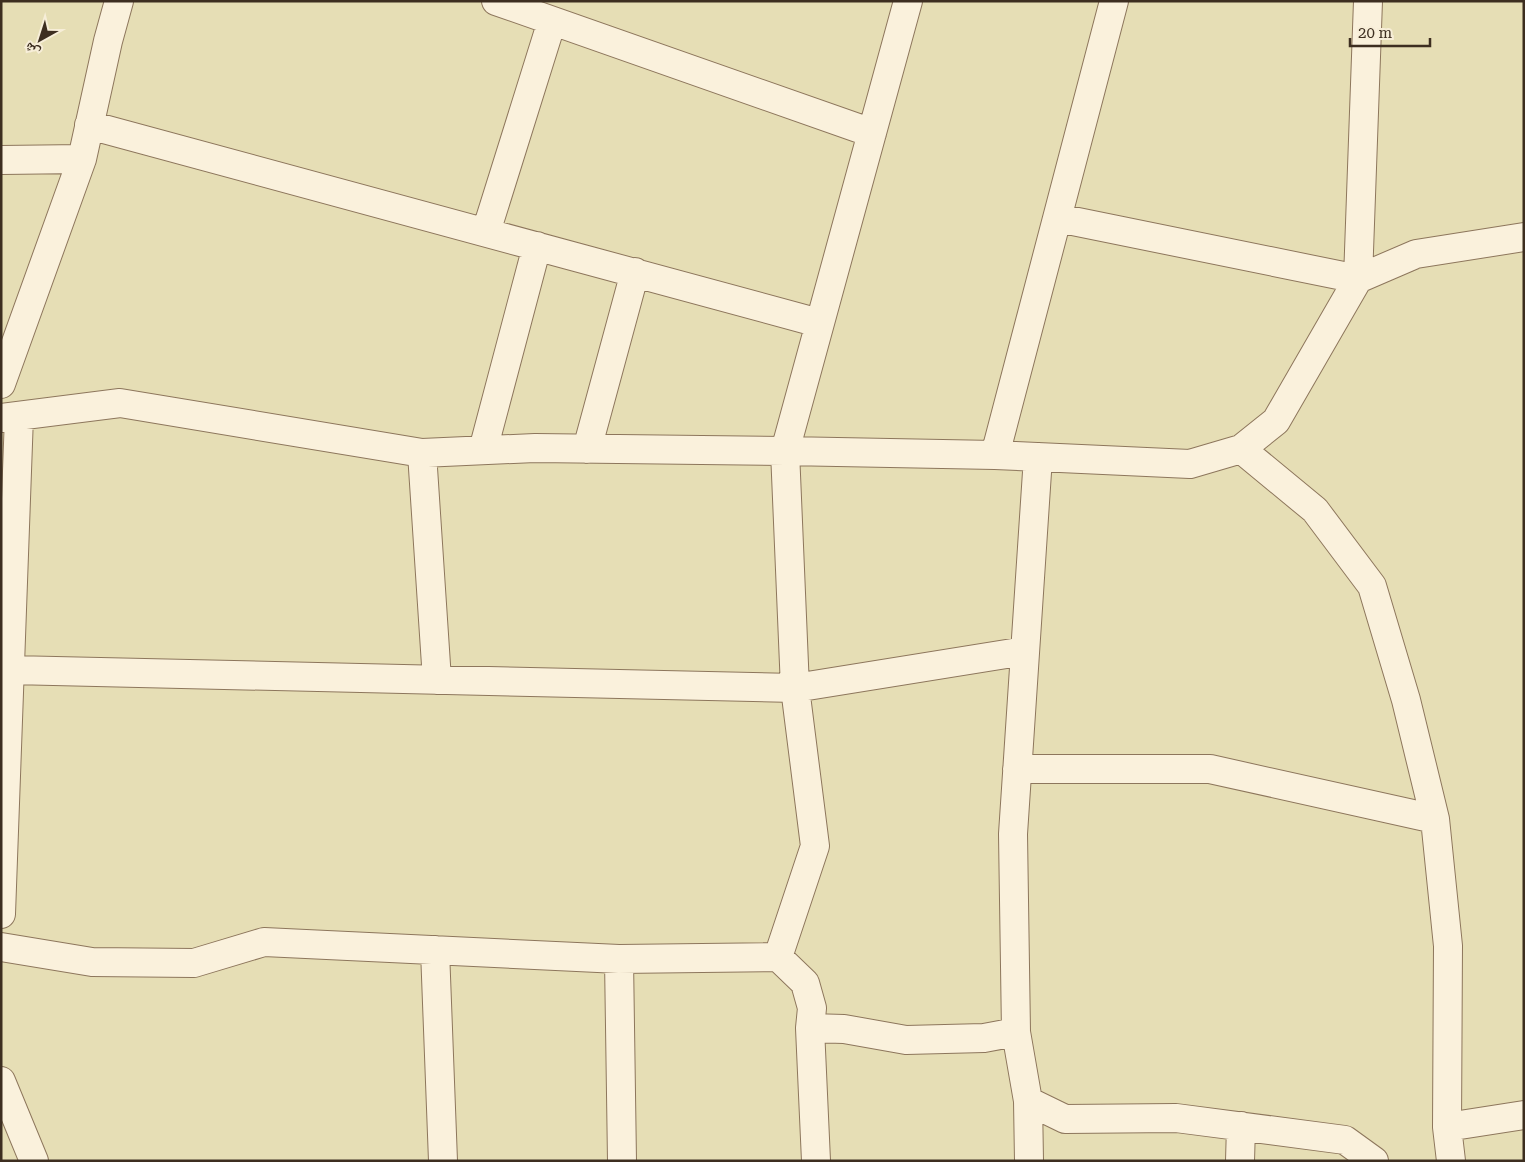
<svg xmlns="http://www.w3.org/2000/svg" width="1525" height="1162" font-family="'Roboto Serif','Noto Naskh Arabic',serif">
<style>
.farmland{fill:#e6deb5}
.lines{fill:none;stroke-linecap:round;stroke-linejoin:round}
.minor-casing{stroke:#8d765c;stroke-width:30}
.minor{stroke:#faf1dc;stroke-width:28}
</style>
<rect width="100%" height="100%" fill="#f0e4c8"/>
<path class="farmland" d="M1 1H1524V1161H1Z"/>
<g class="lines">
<defs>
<path id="minor" d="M496 1 872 133
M89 125 819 323
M1 160 82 159
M1058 218 1358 279 1368 1
M486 232 552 21
M1 384 82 159 108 41 119 1
M1 418 120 403 422 453 535 448 785 451 995 455 1190 464 1241 449 1276 421 1358 279 1416 254 1524 237
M587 449 635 272
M1241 449 1315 510 1372 586 1406 700 1435 819 1448 946 1447 1127 1451 1161
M483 450 537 246
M422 453 437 680
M995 455 1114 1
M11 670 795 688 1025 651
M1017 769H1210L1435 819
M1 914 19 416
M1 947 92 962 194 963 264 942 619 959 778 957 805 983 812 1008 810 1028 816 1161
M435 950 443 1161
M778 957 815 846 795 688 785 451 908 1
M619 959 622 1161
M810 1028 844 1029 906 1040 984 1038 1016 1032 1028 1101 1065 1119 1176 1118 1345 1140 1374 1161
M1016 1032 1013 834 1038 457
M1 1081 34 1161
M1028 1101 1029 1161
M1447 1127 1524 1115
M1240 1161 1241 1126"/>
</defs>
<use href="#minor" class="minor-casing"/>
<use href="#minor" class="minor"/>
</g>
<rect width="1525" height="1162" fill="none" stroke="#3d2e20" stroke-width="5"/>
<g transform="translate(40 40) rotate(219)" stroke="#f7eed8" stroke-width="4" paint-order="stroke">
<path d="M0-4L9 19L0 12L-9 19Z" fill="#3d2e20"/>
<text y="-8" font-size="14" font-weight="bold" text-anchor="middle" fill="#3d2e20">ش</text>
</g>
<path d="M1350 38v8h80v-8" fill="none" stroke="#3d2e20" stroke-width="2.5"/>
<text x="1358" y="38" font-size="15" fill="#3d2e20" stroke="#f7eed8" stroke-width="4" paint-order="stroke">20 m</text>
</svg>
